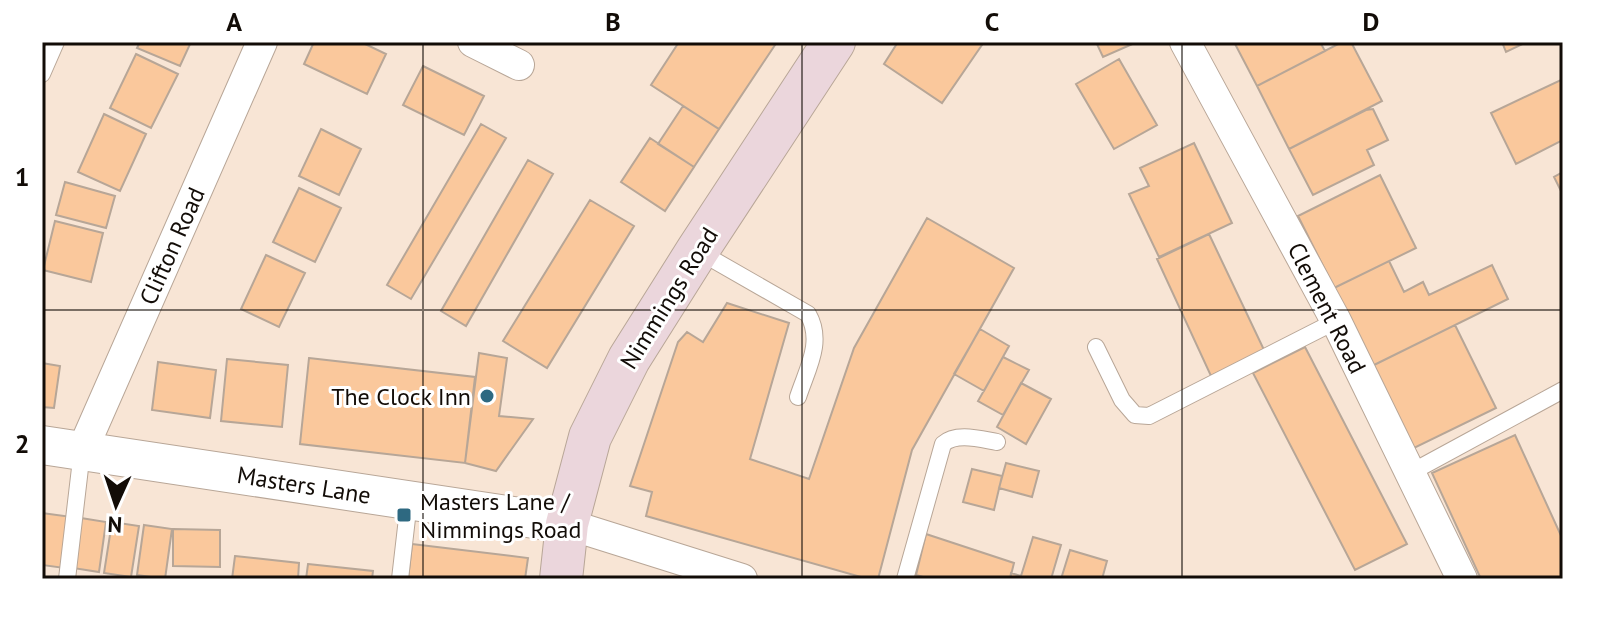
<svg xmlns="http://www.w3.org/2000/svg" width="1605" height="621" font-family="'PT Sans',sans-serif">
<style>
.building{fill:#fac89c;stroke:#b7a697;stroke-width:2}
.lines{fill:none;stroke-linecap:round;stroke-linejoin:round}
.service-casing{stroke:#b8a697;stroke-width:18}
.minor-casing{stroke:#b8a697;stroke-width:32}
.tertiary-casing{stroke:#b8a697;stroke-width:40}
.secondary-casing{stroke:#b8a697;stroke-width:44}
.service{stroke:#fff;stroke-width:16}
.minor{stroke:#fff;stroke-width:30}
.tertiary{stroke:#fff;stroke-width:38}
.secondary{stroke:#ebd6dc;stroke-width:42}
.grid{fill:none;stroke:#120c07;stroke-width:2;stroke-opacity:0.55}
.poi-dot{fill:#2e6981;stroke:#fff;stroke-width:3}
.labels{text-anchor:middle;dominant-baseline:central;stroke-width:6;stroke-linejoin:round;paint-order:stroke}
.street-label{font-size:24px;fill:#120c07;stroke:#fff}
.poi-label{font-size:24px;fill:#120c07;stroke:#fff;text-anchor:end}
.neatline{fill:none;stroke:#120c07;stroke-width:3}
.grid-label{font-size:26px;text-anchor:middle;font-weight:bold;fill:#120c07}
</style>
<rect width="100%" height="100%" fill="#f8e5d5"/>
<path class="building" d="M140 42H191L180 66 137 48Z
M314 42H361L386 54 367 94 304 64Z
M679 42H777L719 129 651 85Z
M898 42H984L942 103 884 64Z
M1096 42H1137L1103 57Z
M1234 42H1320L1325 51 1257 86Z
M1342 42H1351L1382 101 1289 149 1257 86Z
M1502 42H1527L1506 52Z
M136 54 178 74 151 128 110 108Z
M1119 59 1157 125 1114 149 1076 84Z
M423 66 484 96 464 135 403 105Z
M1563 79V140L1516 164 1491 113Z
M683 106 719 129 694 167 658 144Z
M1373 109 1388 140 1367 150 1374 165 1313 195 1289 149 1366 110Z
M104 114 146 134 120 191 78 172Z
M481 124 506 138 411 299 387 285Z
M321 129 361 149 339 195 299 176Z
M650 138 694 167 665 211 621 182Z
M1194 143 1232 223 1159 257 1129 194 1149 186 1140 168Z
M528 160 553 174 466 326 441 311Z
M1563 172V195L1554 177Z
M1380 175 1416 248 1334 288 1298 216Z
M65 182 115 196 106 228 56 215Z
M299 188 341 208 315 262 273 242Z
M590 200 634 226 547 368 503 341Z
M927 218 1014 268 912 450 878 579H868L646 516 652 492 630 486 678 342 687 332 703 342 727 303 789 323 750 459 809 479 854 348Z
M55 221 103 233 91 282 43 270Z
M1209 234 1265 352 1211 376 1157 259Z
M266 255 305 273 279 327 241 309Z
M1389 261 1404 292 1423 282 1429 295 1492 265 1508 299 1372 366 1334 288Z
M1455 325 1496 408 1412 449 1372 366Z
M980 329 1009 346 984 391 954 374Z
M1305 347 1407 544 1355 570 1253 373Z
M479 353 507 358 499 416 533 419 496 471 465 463Z
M1003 357 1029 370 1003 415 978 401Z
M309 358 475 377 465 463 300 444Z
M227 359 288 365 282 427 221 421Z
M158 362 216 370 210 418 152 410Z
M42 363 60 366 54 408 42 407Z
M1021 383 1051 399 1026 444 997 427Z
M1515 435 1563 540V579H1481L1432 473Z
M1006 463 1039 471 1032 497 999 488Z
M972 469 1002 476 994 510 963 502Z
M42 513 72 517 64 568 42 565Z
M81 518 106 522 99 572 73 568Z
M112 522 139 526 131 577 104 573Z
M144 525 172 529 165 579 137 575Z
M173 529 220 530V567L173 566Z
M926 534 1014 563 1010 579H930L916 575Z
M1033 537 1061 545 1051 579H1010L1011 573 1021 576Z
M412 544 528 558 525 579H408Z
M1070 550 1107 561 1102 579H1061Z
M235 556 299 563 298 579H232Z
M308 564 373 571 372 579H306Z"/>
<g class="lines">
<defs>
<path id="service" d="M42 74 56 42
M698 251 808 314C824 342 807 369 798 397
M1096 347 1122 400 1135 415 1149 416 1336 321
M1410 473 1563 390
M67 579 82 451
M400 579 409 501
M905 579 943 444C956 432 980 439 997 442"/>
<path id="minor" d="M473 42 519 65
M1185 42 1336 321 1462 579
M82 451 262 42
M567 524 742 579"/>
<path id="tertiary" d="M42 445 567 524"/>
<path id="secondary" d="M561 579 567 524 590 437 629 359 697 251 834 42"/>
</defs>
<use href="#service" class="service-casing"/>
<use href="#minor" class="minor-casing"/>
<use href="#tertiary" class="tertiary-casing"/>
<use href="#secondary" class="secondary-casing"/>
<use href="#service" class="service"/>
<use href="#minor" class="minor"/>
<use href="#tertiary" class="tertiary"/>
<use href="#secondary" class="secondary"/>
</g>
<path class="grid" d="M423 42V579M802 42V579M1182 42V579M42 310H1563"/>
<g class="poi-dot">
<circle cx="487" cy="396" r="8"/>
<rect x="396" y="507" width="16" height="16" rx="4"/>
</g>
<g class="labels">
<g class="street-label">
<text transform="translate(172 246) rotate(-66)">Clifton Road</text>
<text transform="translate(669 298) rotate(-58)">Nimmings Road</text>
<text transform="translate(1327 308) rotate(63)">Clement Road</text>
<text transform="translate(304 485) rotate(9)">Masters Lane</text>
</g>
<g class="poi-label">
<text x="471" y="396">The Clock Inn</text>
<text x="420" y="501" text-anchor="start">Masters Lane /<tspan x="420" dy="28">Nimmings Road</tspan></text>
</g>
</g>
<rect width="1605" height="621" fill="none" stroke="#ffffff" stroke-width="88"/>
<g transform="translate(116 505) rotate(183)" stroke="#ffffff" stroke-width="6" paint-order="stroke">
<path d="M0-6L14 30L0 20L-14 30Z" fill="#120c07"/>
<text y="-12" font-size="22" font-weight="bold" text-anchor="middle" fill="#120c07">N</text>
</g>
<rect x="44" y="44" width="1517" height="533" class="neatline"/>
<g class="grid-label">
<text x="234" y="31">A</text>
<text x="613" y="31">B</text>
<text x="992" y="31">C</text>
<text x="1371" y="31">D</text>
<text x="22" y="186">1</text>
<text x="22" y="453">2</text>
</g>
</svg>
